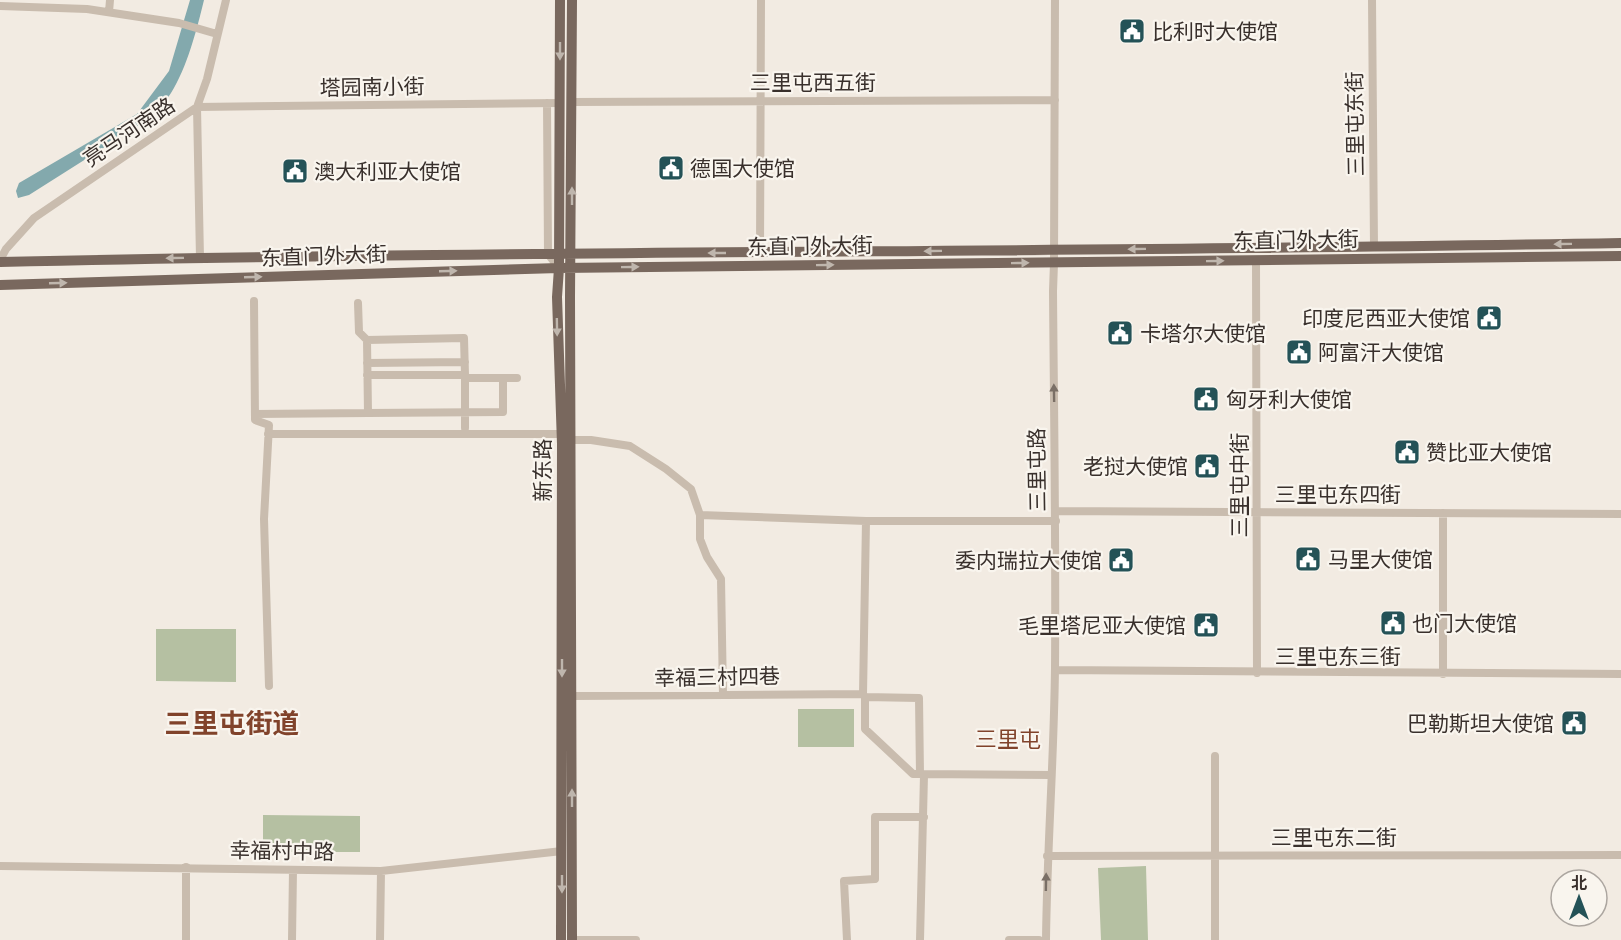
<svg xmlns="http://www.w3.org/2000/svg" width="1621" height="940" font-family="'PT Sans Narrow','Noto Sans SC',sans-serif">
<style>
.garden{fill:#b5c0a2}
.water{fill:#83a9ad}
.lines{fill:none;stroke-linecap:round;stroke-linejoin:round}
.minor{stroke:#c9bcae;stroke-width:8}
.major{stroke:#79685e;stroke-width:10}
.oneway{fill:#bfb6ad}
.oneway2{fill:#7a6f66}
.labels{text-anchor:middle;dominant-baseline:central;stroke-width:4.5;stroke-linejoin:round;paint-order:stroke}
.poi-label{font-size:21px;fill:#39302c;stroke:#f9f5ee;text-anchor:start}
.street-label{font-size:21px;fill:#39302c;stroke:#f9f5ee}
.neighbourhood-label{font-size:22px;fill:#81432b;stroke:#f9f5ee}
.district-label{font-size:27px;font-weight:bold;fill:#81432b;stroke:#f9f5ee}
</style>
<rect width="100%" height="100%" fill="#f2ebe2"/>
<path class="garden" d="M156 629H236V682L156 681Z
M798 709H854V747H798Z
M263 815 360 816V852H263Z
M1146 866 1148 940H1101L1098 868Z"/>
<path class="water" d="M190 0H204C197 29 187 68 171 93 163 106 150 116 138 126L29 195 18 198 16 191 19 183 137 114 169 71Z"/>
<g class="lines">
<path class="minor" d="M1372 0 1374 247
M0 6 87 9 179 23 217 34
M109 12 110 0
M572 102 1055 100
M547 103 548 254 559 268
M760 253 761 0
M200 258 197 107 559 103
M0 260 6 249 34 218 197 107 207 79 226 0
M1256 260 1257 673
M254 301 255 420 269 425 264 519 269 686
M358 303 359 332 367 340
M367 363 465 362
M367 375H465
M255 414 368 413
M465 428C465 411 465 395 465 378V375L464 338 367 340 368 413 503 412V378H465H517
M268 434H561
M571 440H591L630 446 666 469 691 489 700 515 866 521H1056
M1056 511 1621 514
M700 515V539L707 557 721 579 723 695
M866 521 863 694 865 697 919 698 920 774 1051 775
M1055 670 1621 674
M1443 674V513
M572 696 863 694
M865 697V729L913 774H920
M1047 856 1621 855
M0 866 381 871 562 851
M186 867V940
M292 940 293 870
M380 940 381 871
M572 940H636
M847 940 844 881 875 879V817H924
M920 940 924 775
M1009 940H1039
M1046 940C1047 849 1054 759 1055 668 1056 542 1054 417 1053 291L1054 263 1055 0
M1215 940V756"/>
<path class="major" d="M560 0 559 268 557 297 562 444 561 940
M572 0 570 297 572 940
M0 262C540 250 1081 253 1621 243
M0 285 559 268 1621 256"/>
</g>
<defs><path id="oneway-solid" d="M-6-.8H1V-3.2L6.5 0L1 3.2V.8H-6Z" transform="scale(1.5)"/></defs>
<g class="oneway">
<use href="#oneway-solid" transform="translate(560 51) rotate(90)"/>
<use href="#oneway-solid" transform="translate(572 196) rotate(-90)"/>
<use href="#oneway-solid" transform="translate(1563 244) rotate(179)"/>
<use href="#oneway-solid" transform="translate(1137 249) rotate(179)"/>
<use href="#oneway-solid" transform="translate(933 251) rotate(179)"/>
<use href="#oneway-solid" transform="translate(717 253) rotate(180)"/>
<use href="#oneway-solid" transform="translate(175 258) rotate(179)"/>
<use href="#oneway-solid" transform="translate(1215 261) rotate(-1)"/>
<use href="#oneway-solid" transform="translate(1020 263) rotate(-1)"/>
<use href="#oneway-solid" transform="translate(825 265) rotate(-1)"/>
<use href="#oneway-solid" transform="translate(630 267) rotate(-1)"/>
<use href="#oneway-solid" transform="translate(448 271) rotate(-2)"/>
<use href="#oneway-solid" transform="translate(253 277) rotate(-2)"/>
<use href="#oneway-solid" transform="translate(58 283) rotate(-2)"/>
<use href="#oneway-solid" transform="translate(557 327) rotate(89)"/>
<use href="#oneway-solid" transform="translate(562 668) rotate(90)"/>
<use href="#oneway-solid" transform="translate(572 798) rotate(-90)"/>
<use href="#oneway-solid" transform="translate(562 884) rotate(90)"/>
</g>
<g class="oneway2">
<use href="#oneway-solid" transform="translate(1054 393) rotate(-91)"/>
<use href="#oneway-solid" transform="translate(1046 882) rotate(-89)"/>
</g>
<defs>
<symbol id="civic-square" viewBox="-11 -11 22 22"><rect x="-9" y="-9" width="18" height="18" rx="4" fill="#245257" stroke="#f9f5ee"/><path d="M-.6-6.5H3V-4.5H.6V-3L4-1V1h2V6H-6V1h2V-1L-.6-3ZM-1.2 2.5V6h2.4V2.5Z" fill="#fff"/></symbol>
</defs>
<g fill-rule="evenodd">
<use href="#civic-square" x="1117" y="16" width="30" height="30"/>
<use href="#civic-square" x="656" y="153" width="30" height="30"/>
<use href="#civic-square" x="280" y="156" width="30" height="30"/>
<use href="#civic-square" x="1474" y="303" width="30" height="30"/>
<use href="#civic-square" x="1105" y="318" width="30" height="30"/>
<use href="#civic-square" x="1284" y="337" width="30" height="30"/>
<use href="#civic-square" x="1191" y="384" width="30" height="30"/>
<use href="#civic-square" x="1392" y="437" width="30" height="30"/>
<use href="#civic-square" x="1192" y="451" width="30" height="30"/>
<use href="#civic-square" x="1293" y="544" width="30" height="30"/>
<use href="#civic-square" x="1106" y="545" width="30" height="30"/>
<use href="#civic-square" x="1378" y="608" width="30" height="30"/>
<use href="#civic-square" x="1191" y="610" width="30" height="30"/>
<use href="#civic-square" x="1559" y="708" width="30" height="30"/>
</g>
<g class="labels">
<g class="poi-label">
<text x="1152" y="31">比利时大使馆</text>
<text x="690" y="168">德国大使馆</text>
<text x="314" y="171">澳大利亚大使馆</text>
<text x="1470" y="318" text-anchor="end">印度尼西亚大使馆</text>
<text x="1140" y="333">卡塔尔大使馆</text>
<text x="1318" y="352">阿富汗大使馆</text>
<text x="1226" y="399">匈牙利大使馆</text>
<text x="1426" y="452">赞比亚大使馆</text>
<text x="1188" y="466" text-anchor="end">老挝大使馆</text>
<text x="1328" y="559">马里大使馆</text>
<text x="1102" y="560" text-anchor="end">委内瑞拉大使馆</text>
<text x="1412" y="623">也门大使馆</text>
<text x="1186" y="625" text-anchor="end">毛里塔尼亚大使馆</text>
<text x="1554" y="723" text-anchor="end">巴勒斯坦大使馆</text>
</g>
<g class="street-label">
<text x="813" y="82">三里屯西五街</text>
<text transform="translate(372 87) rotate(-1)">塔园南小街</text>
<text transform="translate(1355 124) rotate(-91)">三里屯东街</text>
<text transform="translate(129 132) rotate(-34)">亮马河南路</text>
<text transform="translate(1296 240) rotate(-1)">东直门外大街</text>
<text transform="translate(810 246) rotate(-1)">东直门外大街</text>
<text transform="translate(324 256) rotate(-2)">东直门外大街</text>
<text transform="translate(542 470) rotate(-90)">新东路</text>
<text transform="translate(1037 470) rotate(-91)">三里屯路</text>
<text transform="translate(1239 485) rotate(-90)">三里屯中街</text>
<text x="1338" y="494">三里屯东四街</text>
<text x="1338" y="656">三里屯东三街</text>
<text transform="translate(717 677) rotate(-1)">幸福三村四巷</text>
<text x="1334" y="837">三里屯东二街</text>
<text transform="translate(282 851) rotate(1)">幸福村中路</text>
</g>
<g class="neighbourhood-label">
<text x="1008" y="739">三里屯</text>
</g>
<g class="district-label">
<text x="232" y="723">三里屯街道</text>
</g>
</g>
<g transform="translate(1579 898)"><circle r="28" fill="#f9f5ee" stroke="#aca6a0" stroke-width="1.5"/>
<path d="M0-4.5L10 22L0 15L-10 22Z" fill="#245257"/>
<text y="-9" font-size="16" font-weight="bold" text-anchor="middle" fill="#39302c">北</text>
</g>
</svg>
